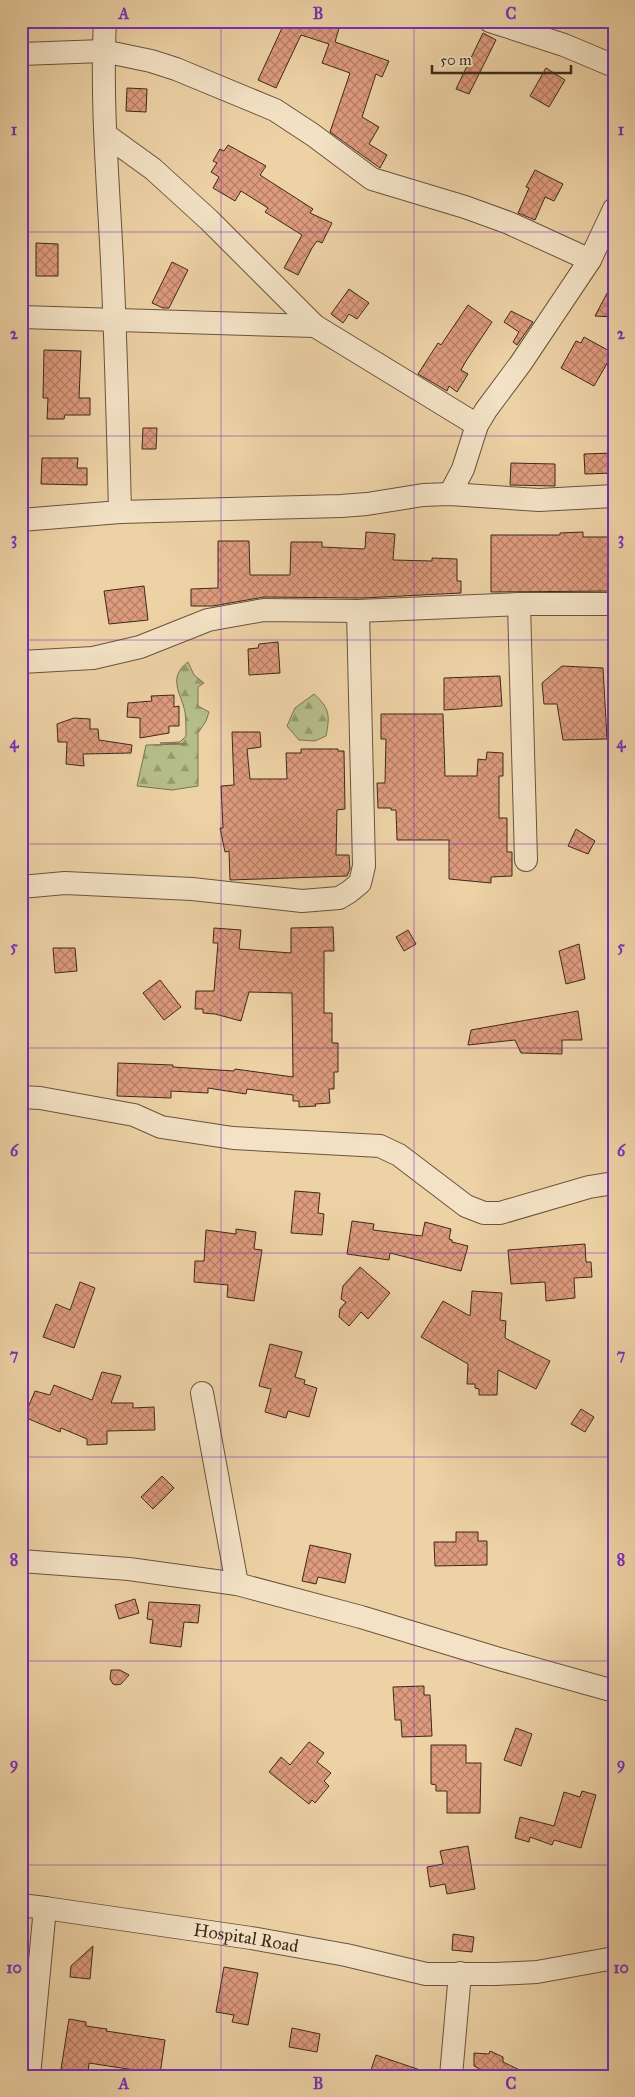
<svg xmlns="http://www.w3.org/2000/svg" width="635" height="2097" font-family="'IM FELL Great Primer',serif">
<style>
.forest{fill:url(#forest-firs);stroke:#7a7352}
.building{fill:url(#building-cross-hatch);stroke:#3e291b}
.lines{fill:none;stroke-linecap:round;stroke-linejoin:round}
.minor-casing{stroke:#6a533e;stroke-width:24}
.minor{stroke:#f3e2c5;stroke-width:22}
.grid{fill:none;stroke:#7b2cbf;stroke-width:1;stroke-opacity:0.55}
.labels{text-anchor:middle;dominant-baseline:central;stroke-width:5;stroke-linejoin:round;paint-order:stroke}
.street-label{font-size:18px;fill:#3e291b;stroke:#f3e2c5}
.neatline{fill:none;stroke:#7b2cbf;stroke-width:2}
.grid-label{font-size:16px;text-anchor:middle;font-weight:bold;fill:#7b2cbf}
</style>
<defs>
<pattern id="forest-firs" width="22" height="20" patternUnits="userSpaceOnUse" patternTransform="scale(1.25)"><rect width="22" height="20" fill="#b5bd89"/><path d="M5 1l3.5 6h-7zM16 11l3.5 6h-7z" fill="#959a6f"/></pattern>
<pattern id="building-cross-hatch" width="8" height="8" patternUnits="userSpaceOnUse" patternTransform="scale(1.25)"><rect width="8" height="8" fill="#de9b7d"/><path d="M0 0l8 8M0 8l8-8" fill="none" stroke="#b57e66"/></pattern>
</defs>
<rect width="100%" height="100%" fill="#edd2a6"/>
<filter id="stains"><feTurbulence type="fractalNoise" baseFrequency=".004" numOctaves="4"/><feColorMatrix values="0 0 0 0 .2 0 0 0 0 .09 0 0 0 0 .02 0 0 0 .5 -.17"/></filter>
<radialGradient id="worn" r=".72"><stop offset=".6" stop-color="#630" stop-opacity="0"/><stop offset="1" stop-color="#630" stop-opacity=".3"/></radialGradient>
<path class="forest" d="M188 662 194 675 204 683 198 687V706L209 712 206 721 198 733V786L172 790 137 786 146 745 186 744 160 743 180 742 186 736C186 728 186 720 185 712 181 693 167 678 188 662Z
M314 694C330 708 330 716 326 736L315 741 299 740 287 726 295 708Z"/>
<path class="building" d="M270 21H341L335 42 389 61 382 77 376 74 362 117 379 127 369 144 387 155 380 168 330 132 350 73 322 63 329 44 301 35 276 88 258 80 282 28 269 24Z
M483 33 496 40 469 94 456 89Z
M546 68 565 80 549 107 530 96Z
M127 88 147 89 146 112 126 111Z
M228 145 266 166 260 175 313 209 310 213 332 223 322 243 317 241 312 248 298 275 284 268 302 235 265 212 268 208 241 191 235 201 213 188 219 177 211 172 217 163 213 161 220 149 224 151Z
M535 170 563 184 554 201 545 197 535 220 518 213 529 188 526 187Z
M36 243 58 244V276H36Z
M172 262 188 270 169 308H163L152 303Z
M614 280V317L595 316Z
M349 289 369 303 357 319 349 314 343 323 331 314Z
M468 305 492 322 466 361 461 370 468 374 457 392 449 386 447 391 418 374 438 343 441 345Z
M511 311 533 322 517 345 513 342 519 332 504 322Z
M584 337 613 353 594 386 561 368 576 341 581 343Z
M44 350 81 351 79 398H90V415H65L64 419H47L48 398H43Z
M143 428H157L156 449H142Z
M614 453V473L585 474 584 454Z
M42 458H78L77 468H87V485L41 484Z
M511 463 555 464V486L510 485Z
M366 532 395 534 393 560 432 561V558L457 559V581H461V593L362 598 264 597 213 606H191V589L218 588V541H249L250 575H290L291 542H322V547L364 549 365 548Z
M583 532V537H614V591L491 592V535H560V533Z
M144 586 148 620 109 624 104 591Z
M278 642 280 673 249 675 248 649 258 648 259 644Z
M562 666 603 668 607 739 563 740 557 704H544L542 683Z
M500 676 502 706 444 710V678Z
M174 695V707L179 706V726H169V733L140 738V718L127 717 128 703 152 701 151 696Z
M381 714H443L445 776H477L478 759 486 760 487 752 503 753V776H499V818H507V852H512V876L491 877V883L449 879V840H397L396 810H391V808H378L377 783H385L386 739H381Z
M74 718 90 719V729H98L99 740 132 745 131 753 83 754 84 766 66 764 67 742H58L57 724Z
M232 732H260L261 747 247 749 250 779H287L286 753H301V749H338V751H344L345 809 337 810 336 855H349L350 869 347 876 230 880 229 851 225 852 220 828H223L221 786 234 785Z
M576 829 595 841 588 854 568 846Z
M333 927 334 951H324V1013H332V1043H338V1072H334V1089H329L330 1103 315 1104 316 1106 299 1107V1101H293V1095L247 1089 246 1094 208 1088V1093L171 1091V1098L117 1096 118 1063 173 1065V1067L234 1071 235 1069 293 1077 292 993 249 992 241 1021 215 1014 203 1013V1009H195L196 991H214L218 943H213L214 928 241 930 239 949 291 953V928Z
M408 930 416 944 404 951 396 937Z
M579 944 585 979 566 984 559 951Z
M53 948H75L77 971 55 973Z
M160 980 181 1007 164 1020 143 993Z
M578 1011 582 1040H562V1054L521 1053 515 1040 468 1045 471 1030Z
M295 1191 320 1193 318 1213 324 1214 322 1235 291 1233Z
M352 1221 374 1224 373 1230 422 1236 425 1222 451 1229 449 1239 452 1240V1242L468 1246 461 1271 390 1253 389 1260 347 1254Z
M236 1229 256 1232 254 1249 262 1250 254 1301 227 1297 228 1285 194 1282 195 1261H204L206 1230 236 1234Z
M585 1244 586 1262H591L592 1277 574 1278 575 1298 546 1301 545 1282 511 1284 508 1250Z
M360 1267 390 1293 368 1319 361 1312 349 1326 339 1317 340 1309 346 1302 341 1299 343 1286Z
M80 1282 95 1288 74 1348 43 1337 56 1304 70 1310Z
M472 1291 502 1293 500 1320 506 1321 505 1338 550 1361 536 1389 498 1370 497 1395H479V1389L475 1388V1384H467L468 1364 421 1337 443 1301 470 1316Z
M270 1344 302 1352 295 1377 305 1380 304 1384 317 1388 309 1417 288 1411 286 1418 265 1412 271 1389 259 1386Z
M102 1372 121 1376 111 1403H133V1408L154 1407 155 1430 107 1431V1444L87 1445V1439L61 1428 60 1432 24 1417 35 1391 50 1395 54 1385 92 1400Z
M581 1409 594 1417 585 1432 571 1424Z
M162 1476 174 1488 153 1509 141 1497Z
M456 1532H478V1541H487V1565L435 1566 434 1542H456Z
M310 1545 351 1554 345 1583 318 1577 316 1584 302 1581Z
M135 1599 139 1613 119 1619 115 1605Z
M149 1602 200 1605 198 1623 184 1622 181 1647 150 1643 153 1620 147 1619Z
M111 1670H120L129 1675 121 1684 116 1685 113 1684 110 1679Z
M424 1686V1695H430L432 1736 402 1737 401 1720H395L393 1687Z
M516 1728 532 1734 521 1766 504 1760Z
M309 1742 324 1753 317 1762 331 1773 324 1781 329 1786 315 1803 312 1800 309 1804 269 1772 281 1757 290 1765Z
M431 1745H466V1763H481L480 1813H447V1791H436V1785L431 1784Z
M582 1791 596 1795 581 1848 554 1840 552 1845 530 1837 529 1842 515 1838 520 1817 554 1826 564 1792 580 1797Z
M468 1846 475 1889 447 1894 445 1884 430 1887 427 1867 443 1864 440 1851Z
M453 1934 474 1937 472 1952 452 1950Z
M93 1946 90 1979 70 1977 71 1966Z
M224 1967 258 1973 248 2025 232 2022 234 2015 216 2012Z
M69 2019 86 2022V2026L107 2029 106 2031 165 2040 160 2074 89 2063 88 2073 61 2069Z
M292 2028 320 2034 317 2052 289 2047Z
M490 2051 503 2057V2062L532 2076H493L474 2066V2053L489 2054Z
M376 2055 429 2073V2076H369Z"/>
<g class="lines">
<defs>
<g id="minor">
<path d="M105 21C101 101 108 181 112 261 116 345 118 428 120 512"/>
<path d="M490 21 564 45 614 66"/>
<path d="M21 54 103 51 151 61 176 69 275 110 313 135 372 179 465 207 509 223 590 260"/>
<path d="M106 135 153 169 209 220 315 326"/>
<path d="M21 317 315 326 477 425"/>
<path d="M450 494 463 469 477 425 486 410 521 363 590 260 614 209"/>
<path d="M21 520 120 512 341 506 367 504 423 495 450 494 539 500 614 496"/>
<path d="M519 604 526 860"/>
<path d="M21 662 93 658 140 647 208 620 264 610 358 611 519 604H614"/>
<path d="M21 887 65 883 192 889 302 901 339 898 349 892 360 883 364 866 358 611"/>
<path d="M21 1097 40 1098 134 1115 161 1127 233 1138 380 1146 399 1155 466 1206 484 1213H500L589 1187 614 1183"/>
<path d="M202 1393 237 1584"/>
<path d="M21 1561 129 1569 237 1584 361 1617 496 1658 614 1691"/>
<path d="M21 1905 45 1908"/>
<path id="s1" d="M29 2076 45 1908 251 1938 346 1955 426 1974H497L537 1972 614 1958"/>
<path d="M451 2076 460 1973"/>
</g>
</defs>
<use href="#minor" class="minor-casing"/>
<use href="#minor" class="minor"/>
</g>
<path class="grid" d="M221 21V2076M414 21V2076M21 232H614M21 436H614M21 640H614M21 844H614M21 1048H614M21 1253H614M21 1457H614M21 1661H614M21 1865H614"/>
<g class="labels">
<g class="street-label">
<text stroke="none"><textPath href="#s1" startOffset="372">Hospital Road</textPath></text>
</g>
</g>
<rect width="635" height="2097" fill="none" stroke="#edd2a6" stroke-width="55"/>
<path d="M432 65v8h139v-8" fill="none" stroke="#3e291b" stroke-width="2.5"/>
<text x="440" y="65" font-size="15" fill="#3e291b" stroke="#f3e2c5" stroke-width="4" paint-order="stroke">50 m</text>
<rect x="28" y="28" width="580" height="2042" class="neatline"/>
<g class="grid-label">
<text x="124" y="19">A</text>
<text x="318" y="19">B</text>
<text x="511" y="19">C</text>
<text x="14" y="135">1</text>
<text x="621" y="135">1</text>
<text x="14" y="339">2</text>
<text x="621" y="339">2</text>
<text x="14" y="544">3</text>
<text x="621" y="544">3</text>
<text x="14" y="748">4</text>
<text x="621" y="748">4</text>
<text x="14" y="952">5</text>
<text x="621" y="952">5</text>
<text x="14" y="1156">6</text>
<text x="621" y="1156">6</text>
<text x="14" y="1360">7</text>
<text x="621" y="1360">7</text>
<text x="14" y="1565">8</text>
<text x="621" y="1565">8</text>
<text x="14" y="1769">9</text>
<text x="621" y="1769">9</text>
<text x="14" y="1973">10</text>
<text x="621" y="1973">10</text>
<text x="124" y="2089">A</text>
<text x="318" y="2089">B</text>
<text x="511" y="2089">C</text>
</g>
<rect width="100%" height="100%" filter="url(#stains)"/>
<rect width="100%" height="100%" fill="url(#worn)"/>
</svg>
